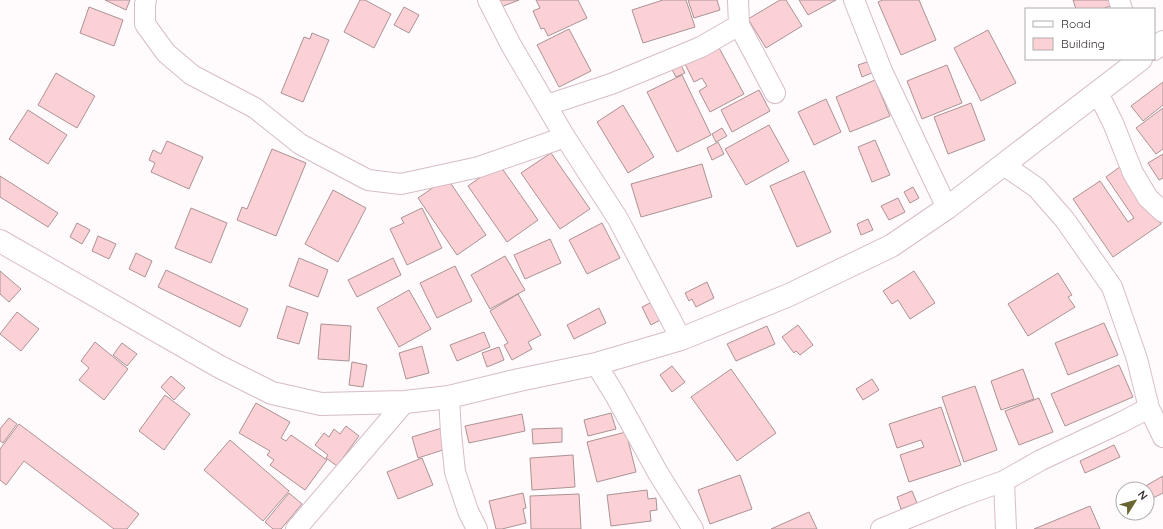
<svg xmlns="http://www.w3.org/2000/svg" width="1163" height="529" font-family="Quicksand,sans-serif">
<style>
.building{fill:#fcd1d5;stroke:#ab9294}
.lines{fill:none;stroke-linecap:round;stroke-linejoin:round}
.street-casing{stroke:#d6bdc8;stroke-width:22}
.secondary-casing{stroke:#d6bdc8;stroke-width:24}
.street{stroke:#fff;stroke-width:20}
.secondary{stroke:#fff;stroke-width:22}
</style>
<rect width="100%" height="100%" fill="#fffafc"/>
<path class="building" d="M105 0H130L126 10Z
M360 0H365L391 14 374 48 344 32Z
M498 0H519L501 7Z
M536 0H578L587 18 548 36 544 28 541 29 533 11 540 8Z
M663 0H686L695 27 643 43 632 10Z
M688 0H717L720 10 694 18Z
M780 0H786L802 26 766 48 748 19Z
M799 0H836L808 15Z
M883 0H919L936 40 901 55 878 2Z
M1073 0H1112L1113 5 1102 9H1076Z
M89 7 123 20 114 46 80 33Z
M404 7 419 15 409 33 394 25Z
M569 29 591 71 559 87 537 45Z
M988 30 1016 83 981 101 954 48Z
M312 33 329 40 303 102 281 93 304 37 310 39Z
M718 46 744 94 710 112 699 91 707 86 702 78 694 82 685 64Z
M678 59 685 73 676 77 669 64Z
M870 61 874 72 862 77 858 65Z
M947 65 962 103 922 119 907 81Z
M56 73 95 96 77 128 38 105Z
M682 75 711 135 677 152 647 92Z
M875 80 890 116 850 132 836 97Z
M1163 82V105L1143 121 1131 106Z
M759 90 770 111 732 132 721 110Z
M826 99 841 132 814 145 798 112Z
M971 103 985 140 948 154 934 117Z
M623 105 654 157 628 173 597 122Z
M1163 108V149L1156 154 1136 128Z
M28 110 67 135 48 164 9 139Z
M769 125 789 161 746 185 725 149Z
M722 128 727 136 716 142 712 134Z
M875 140 890 175 872 182 858 147Z
M167 141 203 157 189 189 151 172 155 163 149 160 153 150 161 154Z
M718 142 724 154 712 160 707 148Z
M272 149 306 163 276 236 237 220 242 207 247 209Z
M551 153 590 209 560 229 521 173Z
M1163 154V178L1159 180 1148 163Z
M499 164 538 220 507 242 468 186Z
M702 164 712 197 641 217 631 184Z
M1121 166 1161 224 1113 257 1073 199 1100 181 1128 222 1134 218 1106 177Z
M804 171 831 232 797 247 770 186Z
M0 176 58 213 48 227 0 197Z
M447 178 486 235 457 255 418 198Z
M913 187 919 198 910 203 904 192Z
M333 190 366 208 338 262 305 244Z
M898 198 905 212 889 220 881 206Z
M191 208 227 223 211 263 175 248Z
M422 208 442 248 407 265 390 229 404 223 401 218Z
M868 219 873 230 861 235 857 224Z
M77 223 90 230 82 244 70 237Z
M602 223 620 258 587 274 569 240Z
M98 236 116 244 109 259 92 251Z
M550 239 561 263 525 279 514 255Z
M136 253 152 261 145 277 129 269Z
M505 256 525 290 490 309 471 275Z
M299 258 328 270 318 297 289 286Z
M393 258 401 275 357 297 348 280Z
M455 266 472 301 437 318 420 283Z
M166 270 248 309 240 327 158 287Z
M0 271 21 289 9 302 0 294Z
M914 271 935 303 910 319 898 300 892 304 883 291Z
M1058 273 1072 295 1068 297 1075 307 1028 336 1008 304Z
M707 282 714 298 696 307 692 299 689 301 685 293Z
M409 290 431 329 399 347 377 308Z
M518 294 541 335 528 342 532 349 512 360 504 345 508 343 490 311Z
M654 301 664 318 651 325 642 307Z
M287 306 308 313 299 344 277 338Z
M599 308 606 323 574 339 567 325Z
M17 312 39 329 21 351 0 334Z
M1104 323 1118 355 1068 375 1055 343Z
M321 324 351 326 349 361 318 359Z
M798 325 813 345 800 355 796 351 794 353 782 337Z
M767 326 775 344 736 361 727 344Z
M484 332 490 347 457 361 450 345Z
M95 342 128 369 104 400 79 380 89 368 81 361Z
M122 343 137 354 127 366 113 355Z
M422 346 429 373 406 379 399 353Z
M499 347 504 360 487 367 482 353Z
M352 362 367 365 363 387 349 385Z
M1119 365 1133 397 1065 426 1051 394Z
M672 366 685 382 672 392 660 375Z
M731 369 776 433 737 461 691 397Z
M1023 369 1034 399 1001 410 991 381Z
M171 376 185 388 174 400 161 387Z
M872 379 879 390 863 400 856 389Z
M975 386 997 450 964 462 942 397Z
M165 395 190 414 164 450 139 431Z
M1039 398 1053 432 1019 445 1005 411Z
M256 403 290 422 281 438 286 441 291 435 327 460 305 490 270 465 274 460 267 455 270 451 239 433Z
M941 407 961 465 909 482 900 455 924 447 921 440 897 448 889 424Z
M611 413 616 429 588 436 584 420Z
M522 414 525 431 469 443 465 426Z
M9 418 17 424 3 443 0 441V429Z
M19 424 139 514 127 529H114L24 461 6 485 0 480V449Z
M346 426 359 436 337 466 326 458 328 455 315 445 324 433 329 437 334 429 340 434Z
M442 428 449 448 418 458 412 437Z
M562 428V442L533 444 532 429Z
M626 432 636 472 597 482 587 442Z
M230 440 289 491 263 521 204 470Z
M1114 445 1120 457 1085 473 1080 461Z
M573 455 575 487 532 490 530 458Z
M422 458 433 485 398 499 387 472Z
M740 475 752 509 710 524 698 490Z
M1163 476V493L1149 500 1147 497V489H1142V488Z
M647 490 648 499 656 498 657 510 650 511 651 521 611 526 607 495Z
M912 491 917 503 901 509 897 497Z
M289 493 302 504 281 529H273L265 522Z
M523 493 526 508 523 509 526 523 502 529H496L489 501Z
M579 494 581 529H531L530 496Z
M1090 506 1100 529H1034Z
M809 512 817 529H771Z"/>
<g class="lines">
<defs>
<path id="street" d="M146 0 145 4V24L166 53 192 75 255 108 300 144 368 180 401 184 479 167 565 137
M488 0 511 45 565 137 618 219 681 339
M738 0 739 25 775 93
M854 0 882 71 947 208
M1119 0 1122 9
M1098 93 1113 123 1133 173 1148 198 1163 212
M547 105 611 84 701 47 739 25
M1004 165 1037 188 1065 220 1112 287 1137 359 1149 408 1163 437
M596 364 615 395 658 473 693 529
M449 397 451 433 455 472 468 511 477 529
M1004 481 1006 529
M296 529 405 402
M881 529 962 496 1004 481 1041 460 1120 423 1149 408"/>
<path id="secondary" d="M1154 49 1163 42
M0 241 220 367 272 393 321 404 405 402 449 397 519 380 596 364 681 339 789 295 891 246 947 208 1141 59"/>
</defs>
<use href="#street" class="street-casing"/>
<use href="#secondary" class="secondary-casing"/>
<use href="#street" class="street"/>
<use href="#secondary" class="secondary"/>
</g>
<rect x="1025" y="8" width="130" height="52" fill="#ffffff" stroke="#afacad"/>
<rect x="1033" y="21" width="20" height="6" fill="#ffffff" stroke="#afacad"/>
<text x="1061" y="28" font-size="12" fill="#382f33">Road</text>
<rect x="1033" y="38" width="20" height="12" fill="#fcd1d5" stroke="#afacad"/>
<text x="1061" y="48" font-size="12" fill="#382f33">Building</text>
<g transform="translate(1135 501) rotate(53)"><circle r="19" fill="#ffffff" stroke="#afacad"/>
<path d="M0-3L7 15L0 10L-7 15Z" fill="#686531"/>
<text y="-6" font-size="11" font-weight="bold" text-anchor="middle" fill="#382f33">N</text>
</g>
</svg>
